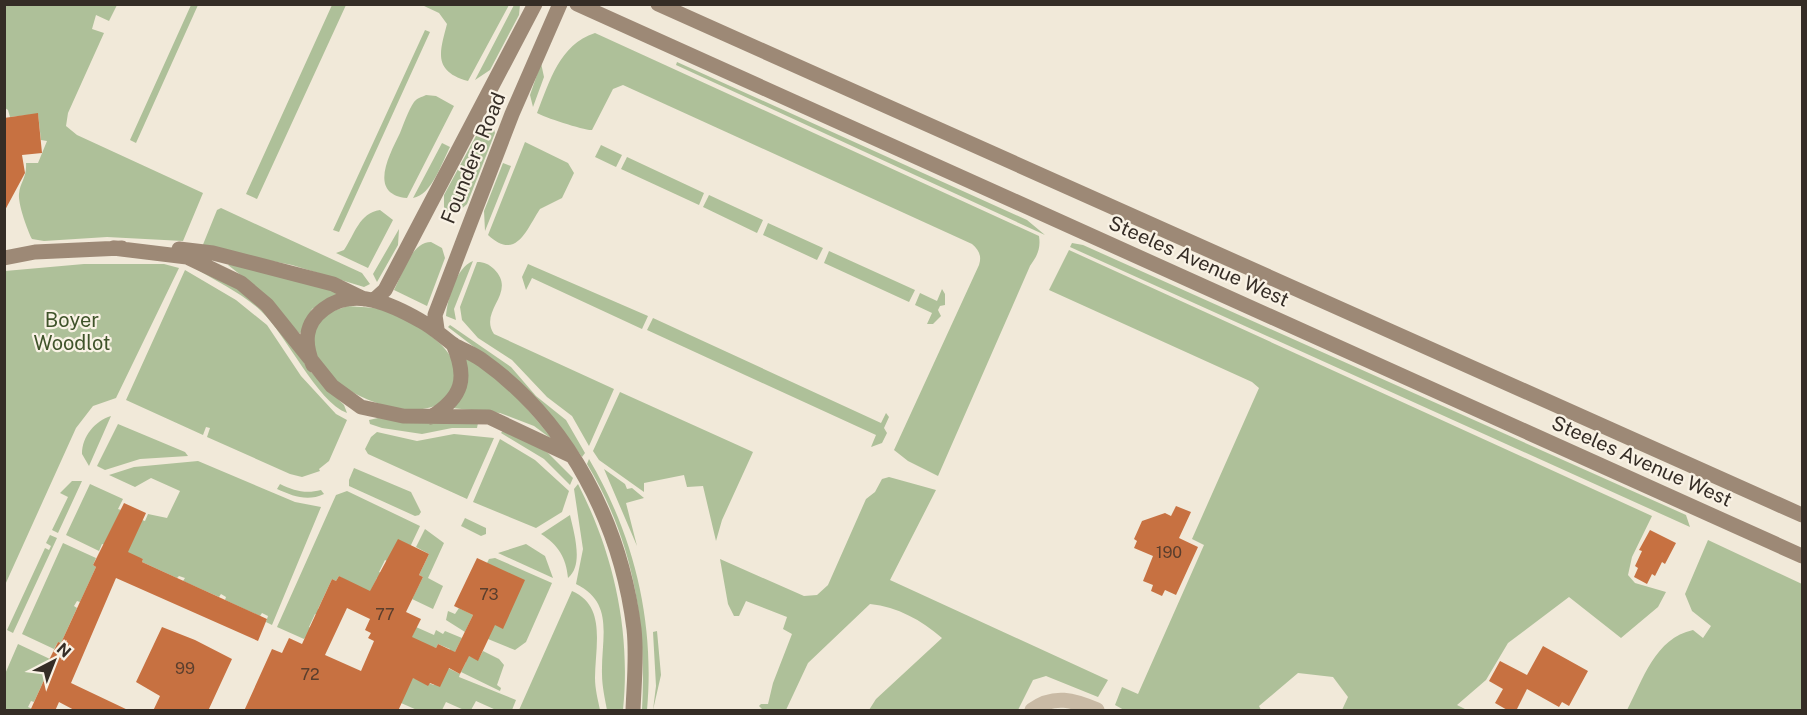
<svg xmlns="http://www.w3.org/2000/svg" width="1807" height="715" font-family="'Public Sans',sans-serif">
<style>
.green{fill:#aec099}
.building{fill:#c77141;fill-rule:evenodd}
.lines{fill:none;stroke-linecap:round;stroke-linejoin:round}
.street{stroke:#c9baa5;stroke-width:15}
.secondary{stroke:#9d8976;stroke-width:15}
.labels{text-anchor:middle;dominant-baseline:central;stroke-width:4.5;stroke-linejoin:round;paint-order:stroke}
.number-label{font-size:16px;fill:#5a3e2d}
.street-label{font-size:20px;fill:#352d26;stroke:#f9f2e5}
.park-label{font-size:20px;fill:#3f532a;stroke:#f9f2e5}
</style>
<rect width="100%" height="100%" fill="#f1e9d9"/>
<path class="green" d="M4 5H117L109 21 96 15 92 29 104 33 68 113 66 126 77 135 203 193 183 241 107 237 44 241 32 239C27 229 18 204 19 194 20 182 27 178 26 163H38L47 141 41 140 38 114 10 117 8 110 5 108Z
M191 5H198L136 143 130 140Z
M332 5H346L257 199 246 194Z
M422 5H509L468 81C432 71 440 51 447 24L439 13Z
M514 5H520L519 15 490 70 475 80Z
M425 30 430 32 339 232 333 230Z
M595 33 1039 236C1041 249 1037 256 1030 266L938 476 908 461 894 450 979 265C982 256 979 250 972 244L623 85 613 89 592 130C586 131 543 117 537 113 550 81 559 45 595 33Z
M677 62 1027 220 1045 235 676 65Z
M541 63 544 77 533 107 530 95Z
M426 95 436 96 454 106 407 198C367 194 390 154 400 133 404 123 408 111 414 102 417 98 422 97 426 95Z
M483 123 493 125 495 133 467 204 458 212 449 215 444 208V195Z
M525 142 568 163 574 173 562 198 540 209C527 228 517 262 488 235Z
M442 143 450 147C442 162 432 195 413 198Z
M601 145 622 155 616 167 595 157Z
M627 157 704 193 699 205 621 169Z
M503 163 511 166 485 231 484 211Z
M709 195 763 220 757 233 703 207Z
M221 208 362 273 370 284 364 287 292 265 202 247 217 210Z
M380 210 393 220 368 268 336 253 344 250C355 234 359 213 380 210Z
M768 223 823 248 817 260 763 235Z
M399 229 398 245 377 282 373 274Z
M431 242 442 248 445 258 427 306 394 290C402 275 411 242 431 242Z
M1072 243 1083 245 1686 515 1690 527 1070 247Z
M1069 250 1652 516 1632 557 1628 575 1635 583 1666 592 1658 607 1621 638 1569 597 1508 643 1486 680 1457 705 1467 710H1342L1348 697 1333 677 1298 673 1259 706 1261 710H1124L1115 705 1122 687 1138 694 1204 545 1192 539 1259 388 1252 382 1049 290Z
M829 251 915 290 909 302 824 263Z
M473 261 454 309 456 320 446 316C447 300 456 267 473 261Z
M477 262C485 262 488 264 494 269 518 293 478 310 494 334L614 389 589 446 572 416 547 397 512 360 478 338 462 320 460 307Z
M84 264H164L179 268 116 398 93 406 76 428 5 585V271Z
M231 264 323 286 338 294 312 309 300 334 252 284 228 265Z
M528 264 648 316 642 329 532 278 526 290 522 277Z
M195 268 237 288 253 300 284 333 309 370 344 405 347 413C316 401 287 335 261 311 242 293 217 282 195 268Z
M185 270 236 300 267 325 301 376 336 414 347 420 329 461 319 469 320 471 302 477 290 474 207 437 210 428 206 427 203 435 126 400Z
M942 289 945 294V305L940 306 938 310 941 316 933 324H927L932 313 915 305 920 293 937 301Z
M348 306C360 307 372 307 384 310 407 317 463 349 455 378 452 387 449 397 442 402 409 425 330 392 315 356 312 349 314 336 314 329L327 313Z
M653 318 881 423 886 413 889 417 884 428 887 433 882 443 871 447 876 435 647 330Z
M450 325 511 367 536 396 566 420 585 453 582 457 569 439 508 373 448 327Z
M463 355C499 375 528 408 553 440L534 426 500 413 452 408Z
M620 392 753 452 722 520 716 541 703 486 687 487 684 475 644 483V492L599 460 593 451Z
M111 416 89 466 82 454C82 436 95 421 111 416Z
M378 418 478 423 477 428H452L422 434 382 428 370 424 369 420Z
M118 424 185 452 188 456 140 459 105 470 97 466Z
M505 428 548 453 573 478 570 485 544 459 501 433Z
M377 432 417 441 454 434 494 438 467 499 368 454 365 449 371 437Z
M500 439 535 460 569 491 562 512 536 528 473 502Z
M589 459C634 535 655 622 647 710H642C647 623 633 540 587 464Z
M198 461 295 502 321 507 272 625 266 622 268 616 262 613 260 616 225 600 226 597 221 594 219 597 183 581 185 578 179 576 177 578 142 562 143 559 126 555 142 520 145 521 148 514 167 518 180 491 151 478 135 487 109 475 134 467Z
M354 468 411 492 421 512 419 515 415 516 349 486V480Z
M604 469 625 484 627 489 632 488 644 498 626 503 637 546Z
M889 477 936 490 890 580 1108 680 1098 697 1046 676 1033 680 1018 710H869L876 699 942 638C921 620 898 607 870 604L808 663 786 710 762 709 759 706 761 704H768L773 683 792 634 783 629 787 617 746 601 739 616H734L728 604 720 559 804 596 817 595 828 585 866 499 875 492 882 479Z
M72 481H82L58 533 52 530 68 497 60 493Z
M90 484 123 499 118 509 121 510 105 545 102 544 99 551 66 535Z
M280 484C294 491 306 494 321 490L324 494C307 502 293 496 277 489Z
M578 484C614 554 631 632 623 710H607C605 699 602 686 602 674 601 638 615 603 576 584L583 549 574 489Z
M347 491 420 526 411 545 389 562 385 560 379 572 384 574 381 579 377 578 371 590 373 597 339 576 336 581 332 579 318 609V615L315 614 309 627 312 629 304 639 277 627 336 495Z
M570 515C574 533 584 565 568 578 566 557 558 545 541 534Z
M465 518 486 528V534L481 536 461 526Z
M425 529 444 543 428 578 443 586 433 609 412 599 423 577 419 575 429 554 416 547Z
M50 535 57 538 13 633 7 630 45 548 49 550 51 546 46 543Z
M1708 540 1802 584V710H1627C1643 680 1655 638 1693 630L1703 638 1711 626 1692 611 1685 594Z
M63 543 96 558 93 565 96 567 80 602 77 601 74 606 77 608 61 643 58 642 54 649 22 634Z
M526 544 545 556 553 578 498 553Z
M495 558 552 583 526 642 515 650 488 639 487 563 489 559Z
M572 591C607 606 595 647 595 678 595 689 598 700 600 710H519Z
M459 608 473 615 465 632 446 620 448 611 455 614Z
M416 627 434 635 436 630 443 634 445 631 462 638 453 656 448 654 450 649 438 644 436 648 410 641Z
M657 631 661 675 653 710 656 686 653 632Z
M18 644 50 659 47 665 50 667 34 702 31 701 28 707 35 710H5V674Z
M483 651 499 659 504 665 497 685 501 688 500 691 461 672 466 662 463 653 478 660Z
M448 668 460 674 459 677 516 700 512 710H496L476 701 471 710H464L446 702 442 710H417L401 703 396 672 434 685Z"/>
<path class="building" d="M38 113 42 153 22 155 25 173 4 212V118Z
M124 503 146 513 128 552 143 559 142 562 267 619 258 641 116 578 71 683 130 711H76L59 702 55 711H30L50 667 46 666 58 642 61 643 96 567 93 565Z
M1176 506 1191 512 1179 538 1198 547 1176 595 1165 590 1162 596 1151 591 1153 585 1143 581 1153 556 1134 548 1137 541 1134 539 1142 521 1165 513 1171 516Z
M1650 530 1676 543 1665 564 1662 562 1655 576 1652 574 1647 584 1634 577 1638 568 1635 566 1642 551 1639 550Z
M398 539 429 554 419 575 423 577 406 612 421 619 412 637 436 648 438 644 455 652 473 615 454 606 477 558 525 580 503 629 495 625 478 661 469 656 460 674 449 668 440 687 430 683 428 686 413 678 398 711H244L272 649 282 653 289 638 302 644 332 579 336 581 339 576 370 591ZM347 608 370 619 365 630 371 633 368 638 374 641 361 671 325 655Z
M162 627 195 640 232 659 208 711H153L160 696 136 682Z
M1543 646 1588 671 1569 706 1562 702 1559 707 1527 689 1516 711H1509L1495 703 1503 689 1489 681 1500 661 1527 675Z"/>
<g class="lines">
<path class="street" d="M1032 710C1054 694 1074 700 1097 710"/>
<path class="secondary" d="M577 4 1802 556
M658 4 1802 515
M113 248 187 257 241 283 267 305 332 386 361 407 403 416 489 417 572 456
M179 249 213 253 333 284 364 299
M4 258 35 252 122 248
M375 299 385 290 535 4
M437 329 435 315 464 239 512 114 560 4
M313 365C304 343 304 324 324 309 355 286 393 305 421 321 434 328 443 337 454 345 463 350 474 354 482 360 569 422 621 524 634 629 637 656 634 684 633 710
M431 417C463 397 468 378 453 344"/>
</g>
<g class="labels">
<g class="number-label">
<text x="1169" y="552">190</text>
<text x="489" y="594">73</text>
<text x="385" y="614">77</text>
<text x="185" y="668">99</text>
<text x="310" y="674">72</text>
</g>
<g class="street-label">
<text transform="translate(473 158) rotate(-68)">Founders Road</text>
<text transform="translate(1199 261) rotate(24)">Steeles Avenue West</text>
<text transform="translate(1642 461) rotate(24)">Steeles Avenue West</text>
</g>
<g class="park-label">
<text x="72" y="320">Boyer<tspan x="72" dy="23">Woodlot</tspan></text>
</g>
</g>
<rect width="1807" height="715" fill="none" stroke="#352d26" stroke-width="12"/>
<g transform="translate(54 661) rotate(42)" stroke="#f9f2e5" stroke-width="4.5" paint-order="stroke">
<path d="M0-4.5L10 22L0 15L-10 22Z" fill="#352d26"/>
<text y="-9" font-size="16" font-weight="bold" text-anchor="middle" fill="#352d26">N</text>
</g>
</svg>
